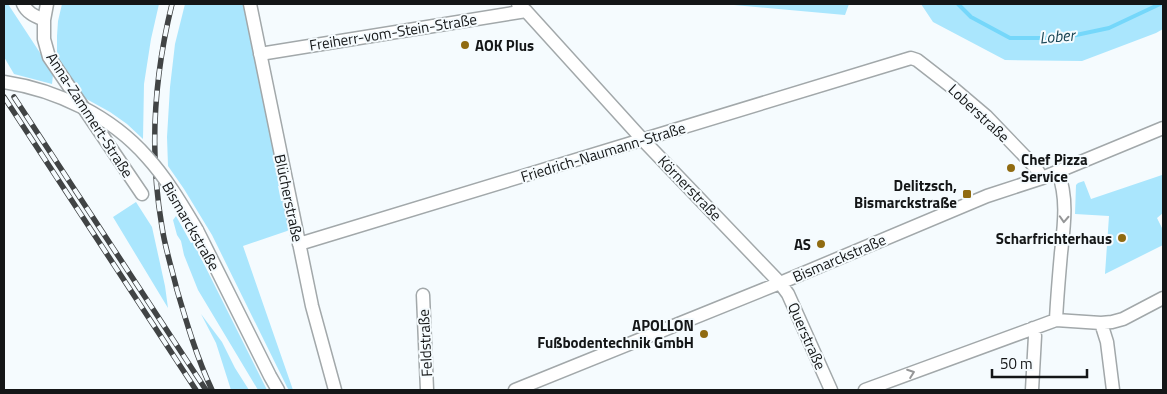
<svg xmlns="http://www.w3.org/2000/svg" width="1167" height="394" font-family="'Titillium Web',sans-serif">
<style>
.green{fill:#aae6fd}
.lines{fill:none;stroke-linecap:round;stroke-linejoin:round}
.stream{stroke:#75d7fa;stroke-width:4}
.minor-casing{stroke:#a2a8aa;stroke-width:15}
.minor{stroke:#fff;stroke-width:12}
.rail-casing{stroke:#414445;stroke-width:5.5}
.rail{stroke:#f5fbfe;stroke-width:4;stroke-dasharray:11;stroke-linecap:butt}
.minor-bridge-casing{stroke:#a2a8aa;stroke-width:15;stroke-linecap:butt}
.minor-bridge{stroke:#fff;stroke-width:12}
.oneway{stroke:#959697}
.poi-dot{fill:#906b11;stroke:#f5fbfe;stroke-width:2}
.labels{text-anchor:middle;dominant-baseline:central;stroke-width:4;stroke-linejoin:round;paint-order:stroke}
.street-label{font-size:15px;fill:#141617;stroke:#f5fbfe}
.poi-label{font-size:15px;font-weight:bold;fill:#141617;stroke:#f5fbfe;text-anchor:end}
.water-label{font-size:16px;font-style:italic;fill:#1a4655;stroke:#f5fbfe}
</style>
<rect width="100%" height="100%" fill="#f5fbfe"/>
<path class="green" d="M4 4H8L48 65 53 75 52 84 14 74 4 57Z
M62 4H159L151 39 144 84 143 139 127 124 110 112 81 96 57 59V36L58 21Z
M185 4H245L282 185 278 186 281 201H285L290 224V229L287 231 243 246 293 390H289L287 387 212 235 184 189 168 166 167 137 170 87 175 44Z
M723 4H849L845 15Z
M921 4H1163V29L1156 33 1082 61 1005 60 933 22Z
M1162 175 1163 177V213L1157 218 1163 230V245L1105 274 1109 216 1075 214 1076 185 1078 183 1084 181 1091 199Z
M136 202 152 227 165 286 168 308 113 217Z
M176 216 191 243 193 242 267 390H258L198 290 184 255 181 241 177 235 173 220Z
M201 314 222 342 235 368 249 390H231L216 343Z"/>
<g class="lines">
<path class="stream" d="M958 4 971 17 1010 38H1062L1109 28 1160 4"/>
<defs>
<path id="minor" d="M23 4C27 13 35 16 44 20
M47 4 44 20V39L49 57 142 194
M250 4 312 306 335 390
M518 4 526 11 643 140 780 283 788 294 831 390
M260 54 526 11
M197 230 270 376 278 390
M299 244 911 58 917 60 953 88 986 116 1036 168 1042 178
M423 295 427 390
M1056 320C1057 298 1059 276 1061 253 1064 226 1068 198 1058 172
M1101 323 1107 342 1113 390
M515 390 780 283 987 196 1042 178 1163 128
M865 390 1056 320 1101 323 1112 322 1123 319 1163 298
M1032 390 1035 336 1033 328"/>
</defs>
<use href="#minor" class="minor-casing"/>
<use href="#minor" class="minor"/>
<defs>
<path id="rail" d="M172 4C154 77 149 152 162 227 165 248 172 269 177 290 187 324 197 358 212 390
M4 97 196 390
M14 97 206 390"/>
</defs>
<use href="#rail" class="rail-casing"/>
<use href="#rail" class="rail"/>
<defs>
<path id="minor-bridge" d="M4 82C57 90 111 116 147 157 167 179 182 205 197 230"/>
</defs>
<use href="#minor-bridge" class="minor-bridge-casing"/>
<use href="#minor-bridge" class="minor-bridge"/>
</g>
<defs><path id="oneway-chevron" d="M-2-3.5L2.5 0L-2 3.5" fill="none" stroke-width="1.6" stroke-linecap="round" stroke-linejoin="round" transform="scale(1.25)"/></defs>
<g class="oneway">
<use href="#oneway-chevron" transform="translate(1064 219) rotate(93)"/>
<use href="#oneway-chevron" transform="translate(911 373) rotate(-20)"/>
</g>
<g class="poi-dot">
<circle cx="465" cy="45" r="5"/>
<circle cx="1011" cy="168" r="5"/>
<rect x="962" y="189" width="10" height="10" rx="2.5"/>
<circle cx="1122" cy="238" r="5"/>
<circle cx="821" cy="244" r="5"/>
<circle cx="704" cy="334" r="5"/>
</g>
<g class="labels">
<g class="street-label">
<text transform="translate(393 32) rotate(-9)">Freiherr-vom-Stein-Straße</text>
<text transform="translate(979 113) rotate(43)">Loberstraße</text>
<text transform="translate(90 115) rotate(57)">Anna-Zammert-Straße</text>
<text transform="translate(603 152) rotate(-17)">Friedrich-Naumann-Straße</text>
<text transform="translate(690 188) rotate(46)">Körnerstraße</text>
<text transform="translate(289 198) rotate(78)">Blücherstraße</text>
<text transform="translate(191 226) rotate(60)">Bismarckstraße</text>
<text transform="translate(839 258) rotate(-23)">Bismarckstraße</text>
<text transform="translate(807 336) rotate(66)">Querstraße</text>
<text transform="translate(425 343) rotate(-93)">Feldstraße</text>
</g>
<g class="poi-label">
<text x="475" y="45" text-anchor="start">AOK Plus</text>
<text x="1021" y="159" text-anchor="start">Chef Pizza<tspan x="1021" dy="17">Service</tspan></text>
<text x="957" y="185">Delitzsch,<tspan x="957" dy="17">Bismarckstraße</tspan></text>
<text x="1112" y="238">Scharfrichterhaus</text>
<text x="811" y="244">AS</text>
<text x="694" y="325">APOLLON<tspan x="694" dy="17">Fußbodentechnik GmbH</tspan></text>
</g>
<g class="water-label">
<text transform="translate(1057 36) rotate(-5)">Lober</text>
</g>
</g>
<rect width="1167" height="394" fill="none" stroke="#141617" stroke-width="10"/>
<path d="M992 369v8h95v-8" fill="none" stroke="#141617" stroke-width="2.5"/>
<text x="1000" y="369" font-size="15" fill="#141617" stroke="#f5fbfe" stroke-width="4" paint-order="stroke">50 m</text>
</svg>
